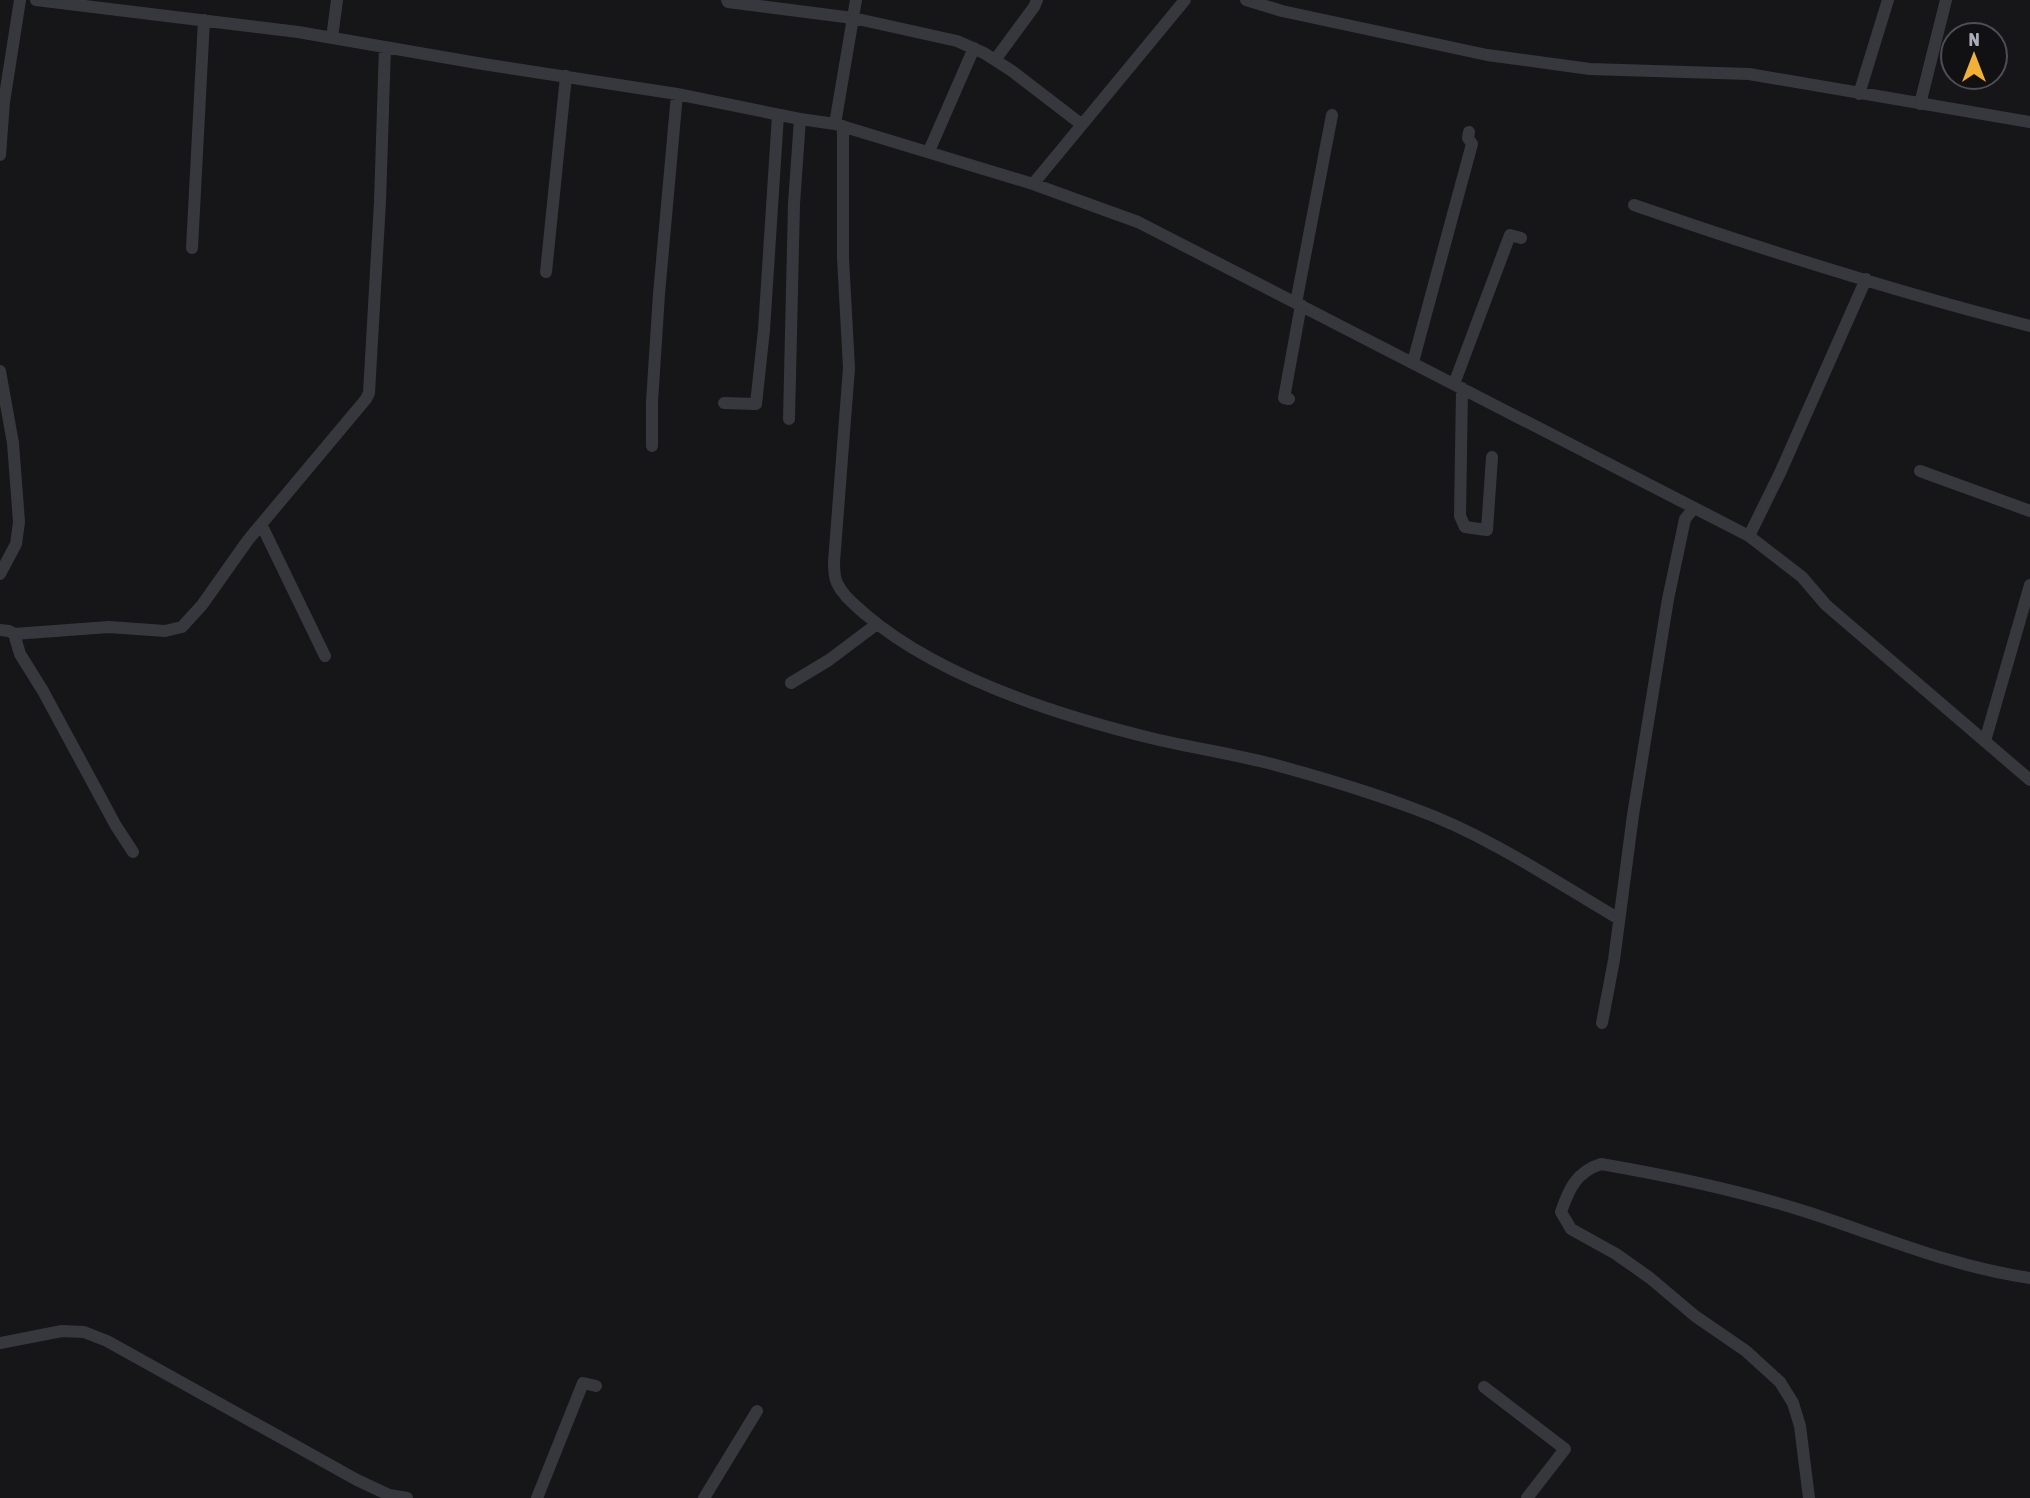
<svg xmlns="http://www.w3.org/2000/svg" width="2030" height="1498" font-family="'Asap Condensed',sans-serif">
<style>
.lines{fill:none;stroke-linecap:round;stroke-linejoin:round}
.minor{stroke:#37383d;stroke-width:12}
</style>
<rect width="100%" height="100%" fill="#161618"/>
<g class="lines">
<path class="minor" d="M36 0 298 32 483 64 677 94 800 119 835 124 1033 184 1138 222 1749 536 1802 577 1826 605 2030 780
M727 0 728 2 853 18 957 41 984 53 1012 71 1081 124
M1246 0 1282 11 1487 55 1590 69 1749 74 2030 122
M332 38 337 0
M995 60 1034 7 1037 0
M1859 94 1888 0
M1920 104 1946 0
M835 124 856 0
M843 126V258L849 368 834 562C834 569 834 577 837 583 843 596 854 604 865 614 941 679 1063 717 1159 740 1195 748 1232 754 1268 763 1317 776 1367 791 1415 809 1487 835 1553 880 1619 919
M929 151 974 48
M0 155 4 102 20 0
M1033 184 1185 0
M1634 205C1764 250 1896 292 2030 326
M192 248 204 20
M546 272 566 76
M1296 303 1332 115
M1413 362 1472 144 1468 138 1469 132
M0 371 13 443 19 522 16 544 0 574
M1454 384 1510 235 1521 238
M1462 388 1460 516 1465 527 1487 530 1492 457
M1289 399 1284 398 1301 305
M724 403 756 404 764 330 778 115
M789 419 794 204 800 119
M652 446V402L659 294 677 94
M1920 471 2030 511
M262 526 325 656
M1749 536 1780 473 1866 279
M0 630 9 631 14 634 109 627 165 631 182 627 202 605 248 540 366 399 369 393 380 202 385 47
M14 634 20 654 43 691 116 826 133 852
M791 683 829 660 877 624
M1985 741 2030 585
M1602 1023 1614 960 1633 815 1668 599 1685 519 1694 508
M0 1343 62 1331 84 1332 107 1341 357 1480 389 1495 407 1498
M1484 1387 1565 1449 1527 1498
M537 1498 583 1383 596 1386
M704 1498 757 1411
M1809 1498 1800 1426 1793 1403 1780 1382 1746 1351 1695 1316 1650 1278 1616 1254 1571 1229 1561 1212C1569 1189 1576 1172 1601 1164 1671 1176 1742 1191 1810 1213 1883 1237 1953 1267 2030 1278"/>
</g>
<g transform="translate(1974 56)"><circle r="33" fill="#111113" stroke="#4d4f55" stroke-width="2"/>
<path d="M0-5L12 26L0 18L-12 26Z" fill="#f2b134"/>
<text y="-10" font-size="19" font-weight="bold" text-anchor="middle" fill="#a8adb8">N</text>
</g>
</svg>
